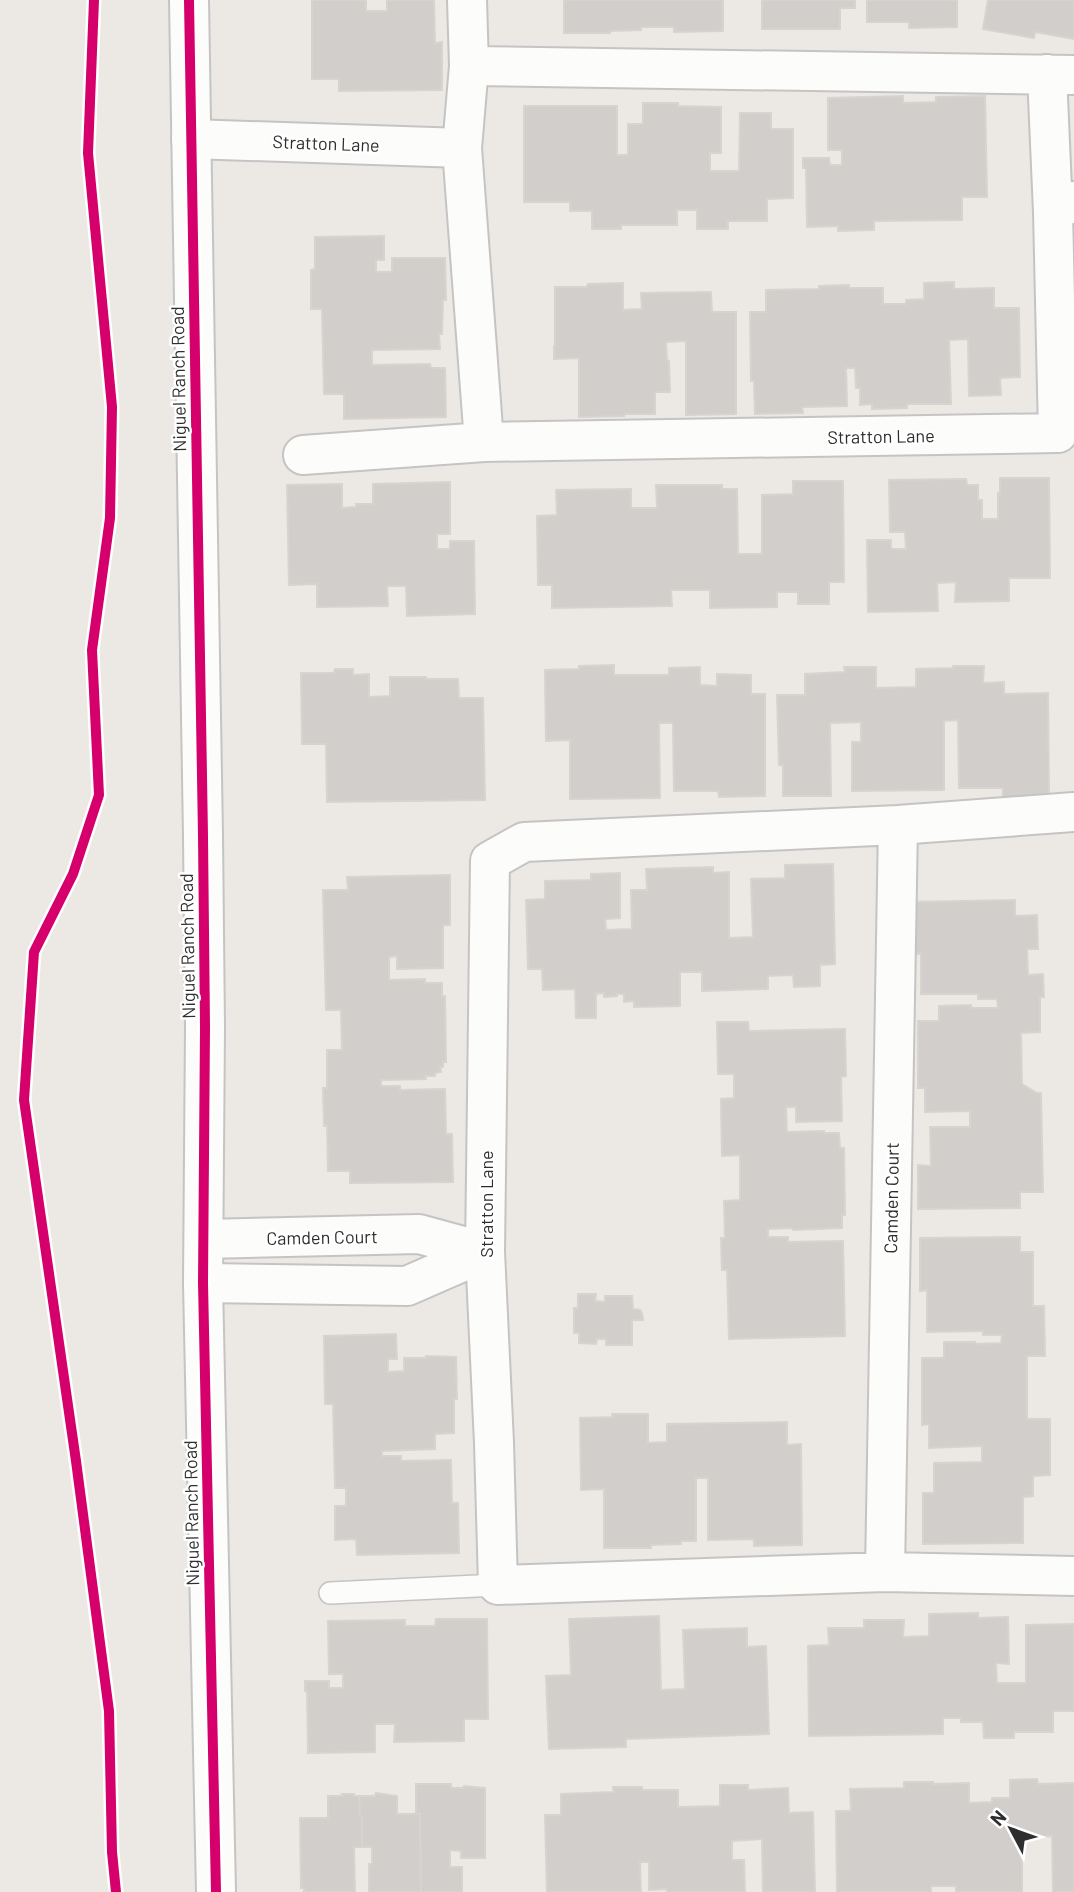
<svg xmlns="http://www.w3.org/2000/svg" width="1074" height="1892" font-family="Barlow,sans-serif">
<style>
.building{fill:#d1cecb;stroke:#d7d4d0;stroke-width:2}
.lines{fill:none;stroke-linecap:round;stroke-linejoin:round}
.lane-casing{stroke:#c5c4c5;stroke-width:24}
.street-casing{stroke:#c5c4c5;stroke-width:42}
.secondary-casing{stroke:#c5c4c5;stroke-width:42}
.lane{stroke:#fcfcfb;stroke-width:21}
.street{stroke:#fcfcfb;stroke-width:38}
.secondary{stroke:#fcfcfb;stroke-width:38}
.cycleway-casing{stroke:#fff;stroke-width:15}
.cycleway{stroke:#d6006c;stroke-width:10}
.labels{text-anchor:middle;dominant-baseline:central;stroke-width:5;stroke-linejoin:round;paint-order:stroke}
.street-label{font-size:18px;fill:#2e2e2e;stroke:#fff}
</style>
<rect width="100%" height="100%" fill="#ece8e4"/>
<path class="building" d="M312 0H366V11H387V0H434L435 43 442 42V90L339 91V79H312Z
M564 0H723V31L674 32V27H641V30L610 31V33H564Z
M762 0H855V8H840V29H762Z
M867 0H957V27L909 28V22H867Z
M988 0H1074V39L1035 32 1034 38 983 29Z
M903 96V103L936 102V97L985 96 987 197H962V220L874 221V230L838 231V226L807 227 806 168H803V158H829L830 165H842V150H828V98Z
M643 103H678V106L721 107V153H710V171H739L740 113H771V129H793V198L767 199V221H728V229H697V210H677V225H621V229H592V211H570V202H524V106H617V155H628V124H643Z
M384 236V260H376V272H392V258H445L446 300H443L442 334H439L440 349 372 350V365L430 364 431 368H445L446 417 344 419V394H324L322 309H311V270L315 269V237Z
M954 282V289L994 288V308H1019L1020 377 1000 378 1001 395 969 396 968 339 949 340 951 404H907V408L872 409V404L860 405V388H856L855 368H846L847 406 802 407 803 413 755 414 754 381H751L750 312H766V290L819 289V286L849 285V288H883V304H906V300L924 299V283Z
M623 283V310L642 309 641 293 711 292 712 312H736V414L686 415V341L666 342 667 360 669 361 670 392H655V414H624V416L579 417V358L554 359V346H555V287H587L588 284Z
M1000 478H1049L1050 578H1009V601L955 602 956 582 937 583 938 611 868 612 867 540H891V549H906L905 532H890L889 480 966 479 967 485H978V500H982V519H998V493H1000Z
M793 481H843L844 582H829V604H798V592H777V607L710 608V590H671L672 606 552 608V585H538L537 516 557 515 556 490 631 489V508H657L656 485H722V489H737L738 554H762V495L793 494Z
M450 482V534H437V549H450V541H474L475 614 407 616 406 586H387L388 606 317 607V584L289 585 287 485 342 484V508L356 507V504H373V484Z
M614 665V675H669V668L700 667V685L717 686V674L751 675V694H765V796L719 797 718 791H674L673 723H659L660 798 570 799V740L546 741 545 670 579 669V666Z
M953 666H984L983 683 1004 682V694L1048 693 1049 796 1003 797V788H959L958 720 944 721V790L852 791V742H861V722L830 723 831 796H783V765H779L777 695H805V674L845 672 844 667H876V688L916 687V669L953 668Z
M335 669H353V675L369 674V697L390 696V677H426V679H458L459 698H483L485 800 327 802 326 744H302L301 673H334Z
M833 864 835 964 820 965V986L794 987 793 975 768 976V989L702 991V972H680V1006L634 1007V1001L624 1002V994H617V996L604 997V993L596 994V1018H576L575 989 543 990 542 969H528L526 900 545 899V881L591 880V874L620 873V918L605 919 606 930 632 929 631 890H647L646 869 713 867V873L729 872V938L753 937 751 879 785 878V865Z
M450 875V925H443V968L397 969V956L389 957V980L425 979V983H442V996H445L446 1062H443V1067H440L441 1072 435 1073V1076H425L426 1079 381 1080V1086H400V1090L445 1089 446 1134H452L453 1182 350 1183V1171H328L327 1126H324L323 1088H327V1050H342L341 1010H326L323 890H348L347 877Z
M1015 900V916L1037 915 1038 949H1027L1028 975 1043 974 1044 997H1040V1032L1021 1033 1022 1084 1037 1093H1041L1043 1192H1020V1208L918 1209V1165L931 1166 930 1127H970V1111L925 1112V1088H918V1021H939V1006L971 1005V1008H998L997 999H978V994H921V954H911L910 902Z
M717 1022H748L749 1031 845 1029 846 1076 841 1077 842 1121 796 1122V1107H786L787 1132 824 1131V1133H839L840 1148H844L845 1215H842V1228L793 1230 792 1228 768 1229V1237H788V1242L843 1241 845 1336 729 1339 727 1270H722L721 1238H725L724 1201 740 1200V1155L722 1156 721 1099 734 1098V1074H718Z
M1020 1237V1252H1033V1306H1044L1045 1356H1027V1419H1050V1475L1033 1476V1496L1023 1497V1543L923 1544V1493H934V1463L982 1462V1446L929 1448V1424L922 1425V1358H944V1342H975V1344L1001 1343 1002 1335H983V1331L927 1332V1290L920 1291V1238Z
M578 1294H596L595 1301 605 1302V1296H632L633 1309 640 1310 642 1313 643 1320H632V1345H606V1339H597L596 1344 579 1343V1333H574V1308H578Z
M396 1334 397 1359H388V1372L404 1371V1358H426V1356L456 1357 457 1399H454V1433L435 1434V1449L382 1451V1456H401V1461L451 1460 452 1503H458L459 1553 357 1555 356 1539 335 1540V1506H346V1488H335L333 1404H325L324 1336Z
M612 1414H648V1443L667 1442V1424L787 1422V1445L801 1444 802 1545 754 1546V1539L708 1540V1478H696V1541H681V1544L651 1545V1548H604V1489L581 1490 580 1418 613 1417Z
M978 1613V1618L1008 1617 1009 1664 996 1663 997 1683H1026V1625L1074 1624V1711H1053V1732H1014V1738H984L983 1722H961V1718H943V1734L809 1736 808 1646 829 1645 828 1628H864V1620H904L903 1637 929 1636V1614Z
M659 1616 661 1690 685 1689 683 1630 747 1628V1647L766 1646 769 1734 626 1739V1747L549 1749 546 1676 571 1675 569 1619Z
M436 1619H487L488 1719H464V1741L394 1742 395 1724H375V1752L308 1753 307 1691H305V1681H329V1688H343V1674H329L328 1621 405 1620V1626H435Z
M1037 1779 1038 1784 1074 1783V1892H1053L1052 1836 1022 1837V1892H956V1886H931V1892H837L836 1811H851L850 1789 904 1788V1782H933V1784L969 1783V1803L992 1802V1798H1010V1780Z
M416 1784H451V1788H464V1786L485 1788V1858H461V1851L450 1850V1867H462V1892H421L420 1814H416Z
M720 1785H748V1790L788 1788 789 1813 813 1812 815 1892H763L762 1839 732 1841V1860H744L745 1892H667V1889L649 1890V1862H640L641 1892H547L545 1815H561V1794L614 1792 613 1787H642V1790H678V1807L720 1806Z
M376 1793 397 1796V1814H420L421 1892H369V1864H372V1847H362V1817H360L359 1796H375Z
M342 1794H354V1796H359L360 1817H362V1847H354L355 1892H304V1888H301L300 1818H328V1796H343Z"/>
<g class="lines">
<defs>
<path id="lane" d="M330 1593 498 1585"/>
<path id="street" d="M467 0 469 66 462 148 484 442
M469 66 1074 75
M1047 74 1053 212
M191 139 462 148
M303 455 484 442 1058 433 1053 212 1074 201
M1074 812 898 825 524 842 490 861 485 1252 494 1443 498 1585 885 1572 1074 1576
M205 1239 419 1234 485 1252
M203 1283 407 1286 485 1252
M885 1572 898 825"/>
<path id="secondary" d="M189 0 203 836 205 1027 203 1283 216 1892"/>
</defs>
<use href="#lane" class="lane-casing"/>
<use href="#street" class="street-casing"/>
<use href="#secondary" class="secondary-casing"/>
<use href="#lane" class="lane"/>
<use href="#street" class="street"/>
<use href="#secondary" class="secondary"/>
<defs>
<path id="cycleway" d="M94 0 88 153 112 407 110 518 92 650 99 795 73 874 34 952 24 1100 76 1461 109 1711 112 1852 116 1892
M189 0 203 836 205 1027 203 1283 216 1892"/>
</defs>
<use href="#cycleway" class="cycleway-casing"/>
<use href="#cycleway" class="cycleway"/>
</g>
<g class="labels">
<g class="street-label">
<text transform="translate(326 143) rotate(2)">Stratton Lane</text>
<text transform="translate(178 379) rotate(-91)">Niguel Ranch Road</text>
<text transform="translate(881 436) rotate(-1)">Stratton Lane</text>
<text transform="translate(187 946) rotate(-91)">Niguel Ranch Road</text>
<text transform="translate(891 1198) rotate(-89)">Camden Court</text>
<text transform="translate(486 1204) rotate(-90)">Stratton Lane</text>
<text transform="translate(322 1237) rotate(-1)">Camden Court</text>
<text transform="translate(191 1513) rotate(-91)">Niguel Ranch Road</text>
</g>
</g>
<g transform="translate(1011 1829) rotate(311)" stroke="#ffffff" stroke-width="5" paint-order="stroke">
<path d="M0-5L12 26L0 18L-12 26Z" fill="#2e2e2e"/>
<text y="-10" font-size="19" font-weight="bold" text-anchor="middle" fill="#2e2e2e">N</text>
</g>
</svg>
